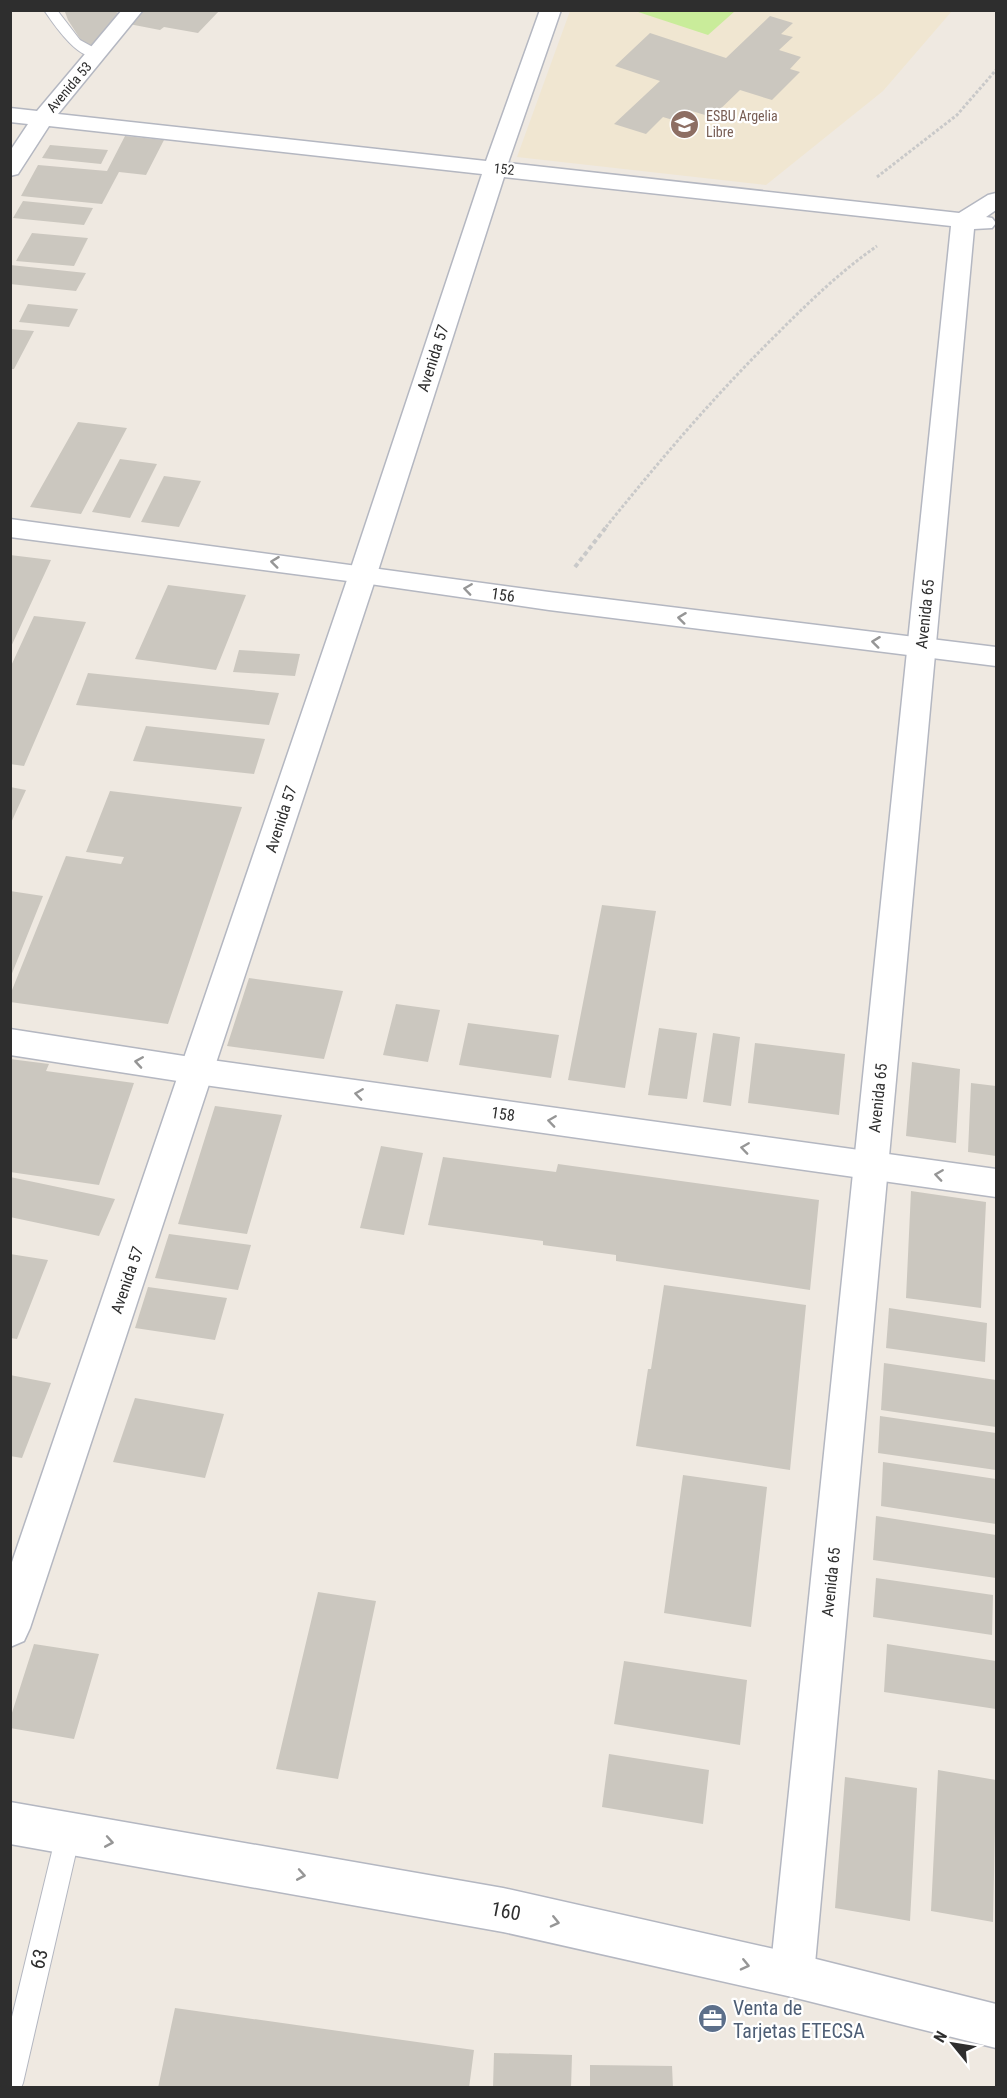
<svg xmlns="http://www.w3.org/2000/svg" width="1007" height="2098" font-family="'Roboto Condensed',sans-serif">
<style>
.education{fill:#f0e6d1}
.pitch{fill:#c9ec9a}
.building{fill:#cbc7bf}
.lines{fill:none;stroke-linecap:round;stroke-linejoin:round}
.service-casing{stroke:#b4b7c1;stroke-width:2}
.minor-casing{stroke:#b4b7c1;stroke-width:3}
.tertiary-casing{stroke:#b4b7c1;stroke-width:3}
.secondary-casing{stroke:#b4b7c1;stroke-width:3}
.path-far1{stroke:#c9c9c9;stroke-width:3;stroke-dasharray:3 2;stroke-linecap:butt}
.path{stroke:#c9c9c9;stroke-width:4;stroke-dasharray:4.5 3;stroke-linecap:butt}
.service{fill:#fff;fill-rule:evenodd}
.minor{fill:#fff;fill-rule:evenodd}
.tertiary{fill:#fff;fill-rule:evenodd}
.secondary{fill:#fff;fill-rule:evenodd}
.oneway{stroke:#969696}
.labels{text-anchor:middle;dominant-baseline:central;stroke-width:4.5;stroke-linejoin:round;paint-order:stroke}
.far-street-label{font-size:14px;fill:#2e2e2e;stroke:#fff}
.far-education-label{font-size:14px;fill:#785e54;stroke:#fff;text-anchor:start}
.street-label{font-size:16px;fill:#2e2e2e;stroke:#fff}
.near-street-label{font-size:20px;fill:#2e2e2e;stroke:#fff}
.near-service-label{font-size:20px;fill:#4e5e75;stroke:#fff;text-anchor:start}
</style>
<rect width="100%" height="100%" fill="#efe9e1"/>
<path class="education" d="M570 11H952L883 91 766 185 517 157Z"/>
<path class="pitch" d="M632 10H735V11L708 35Z"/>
<path class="building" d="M69 10H110L125 15 99 48 84 45 68 20 65 12Z
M142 10H220L198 33 164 27 160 30 129 24Z
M770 16 793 23 781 34 793 37 779 50 801 57 790 69 800 72 772 100 740 90 712 117 688 110 676 121 663 117 646 134 614 124 660 81 615 66 650 33 726 58Z
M125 136 164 140 146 175 119 172 102 204 21 196 38 165 107 171Z
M50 145 108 150 101 164 42 158Z
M23 201 93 208 84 225 13 218Z
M32 233 88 238 74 266 16 261Z
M10 265 86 273 76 291 10 284Z
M28 304 78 309 69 327 19 322Z
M10 329 34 331 14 369H10Z
M78 422 127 428 81 514 30 507Z
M120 459 157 464 130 518 92 512Z
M164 476 201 481 179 527 141 522Z
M10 555 51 560 10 649Z
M168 585 246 595 216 670 135 659Z
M34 616 86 622 24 766 10 764V668Z
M239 650 300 654 295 676 233 672Z
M88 673 279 693 269 725 76 705Z
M146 726 265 739 254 774 133 761Z
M10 787 26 790 10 825Z
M110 791 242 807 168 1024 10 1002V995L66 856 121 864 124 857 86 852Z
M10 891 43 896 11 976H10Z
M602 905 656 911 625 1088 568 1080Z
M249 978 343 991 324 1059 227 1046Z
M396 1004 440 1010 428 1062 383 1055Z
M468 1023 559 1035 551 1078 459 1065Z
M659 1028 697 1033 687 1099 648 1095Z
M713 1033 740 1037 731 1106 703 1102Z
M755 1043 845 1054 839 1115 748 1103Z
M10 1059 49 1064 46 1071 134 1083 99 1185 10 1172Z
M912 1062 960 1069 956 1143 906 1136Z
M971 1083 996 1086V1156L968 1152Z
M215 1106 282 1115 247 1234 178 1224Z
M381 1146 423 1153 404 1235 360 1228Z
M443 1157 556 1172 558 1164 819 1200 810 1290 616 1261V1255L543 1245V1241L428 1225Z
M10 1177 115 1199 99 1236 10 1217Z
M911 1191 986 1202 981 1308 906 1298Z
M169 1234 251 1245 238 1290 155 1278Z
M10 1254 48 1260 17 1339 10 1338Z
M664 1285 806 1305 790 1470 636 1446 648 1369H651Z
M148 1287 227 1298 215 1340 135 1328Z
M889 1308 987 1323 985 1362 886 1348Z
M884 1363 996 1380V1427L881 1410Z
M10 1375 51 1383 22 1458 10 1456Z
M135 1398 224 1414 205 1478 113 1462Z
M880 1416 996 1433V1470L878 1453Z
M883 1462 996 1479V1524L881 1506Z
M683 1475 767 1487 751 1627 664 1613Z
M876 1516 996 1535V1578L873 1560Z
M876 1578 993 1595 992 1635 873 1617Z
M318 1592 376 1601 338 1779 276 1769Z
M34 1644 99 1654 74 1739 10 1728V1719Z
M887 1644 996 1661V1709L884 1692Z
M624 1661 747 1680 740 1745 614 1724Z
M609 1754 709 1770 703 1824 602 1807Z
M938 1770 996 1780 993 1922 931 1911Z
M845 1777 917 1788 910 1921 835 1908Z
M175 2008 474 2050 469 2088H158Z
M494 2053 572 2055 571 2088H493Z
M590 2065 672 2066 673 2088H590Z"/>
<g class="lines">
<defs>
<path id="service" d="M44 10H57L80 40 100 51 102 54 100 57C79 62 55 26 44 10Z
M68 1823 77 1826 80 1835 23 2083 21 2088H10V2025L56 1835 59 1826Z"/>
<path id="minor" d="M122 10H143L58 114 486 161 540 10H561L508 163 959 213 988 195 996 193V210L986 217 992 218 996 223 992 228 974 229 814 1975 808 1991 792 1997 776 1991 770 1975 951 226 504 177 377 574 30 1628 24 1641 10 1647V1568L349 574 482 174 49 126 18 174 10 176V151L28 124 10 122V108L37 111Z"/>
<path id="tertiary" d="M10 519 549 592 996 647V666L549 610 363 583 10 537Z"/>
<path id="secondary" d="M10 1029 197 1058 996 1169V1197L197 1084 10 1055Z
M10 1802 503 1888 792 1953 996 2004V2048L792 1997 503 1932 10 1844Z"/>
</defs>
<use href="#service" class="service-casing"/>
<use href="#minor" class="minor-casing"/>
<use href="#tertiary" class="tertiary-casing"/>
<use href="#secondary" class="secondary-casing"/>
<path class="path-far1" d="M877 177 957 115 996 70
M606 527C660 460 716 394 778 333 809 302 841 271 877 246"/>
<path class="path" d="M575 567 607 526"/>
<use href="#service" class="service"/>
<use href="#minor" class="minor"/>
<use href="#tertiary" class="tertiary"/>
<use href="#secondary" class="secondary"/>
</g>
<defs><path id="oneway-chevron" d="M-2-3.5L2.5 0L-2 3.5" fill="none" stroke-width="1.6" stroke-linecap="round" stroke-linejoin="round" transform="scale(1.5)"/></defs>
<g class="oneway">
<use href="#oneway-chevron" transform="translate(275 562) rotate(-173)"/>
<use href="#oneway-chevron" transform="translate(468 589) rotate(-172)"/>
<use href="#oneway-chevron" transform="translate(682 618) rotate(-173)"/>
<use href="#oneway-chevron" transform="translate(876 642) rotate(-173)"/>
<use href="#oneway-chevron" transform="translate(139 1062) rotate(-171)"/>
<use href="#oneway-chevron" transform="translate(359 1094) rotate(-172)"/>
<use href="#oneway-chevron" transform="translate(552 1121) rotate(-172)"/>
<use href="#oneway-chevron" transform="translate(745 1148) rotate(-172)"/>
<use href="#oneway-chevron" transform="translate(939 1175) rotate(-172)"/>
<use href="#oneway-chevron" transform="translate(109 1842) rotate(10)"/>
<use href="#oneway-chevron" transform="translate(301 1875) rotate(10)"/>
<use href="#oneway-chevron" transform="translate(555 1922) rotate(13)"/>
<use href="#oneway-chevron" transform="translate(745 1965) rotate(13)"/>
</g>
<defs>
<symbol id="school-disc" viewBox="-11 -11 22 22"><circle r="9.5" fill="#8d6e63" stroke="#fff"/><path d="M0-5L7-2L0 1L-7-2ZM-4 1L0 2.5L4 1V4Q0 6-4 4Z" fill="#fff"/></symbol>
<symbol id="office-disc" viewBox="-11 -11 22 22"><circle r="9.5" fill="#5c6f8a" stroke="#fff"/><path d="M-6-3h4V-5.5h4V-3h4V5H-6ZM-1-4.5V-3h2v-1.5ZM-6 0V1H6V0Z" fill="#fff"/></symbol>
</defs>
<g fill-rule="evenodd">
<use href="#school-disc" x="668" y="108" width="33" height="33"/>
<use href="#office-disc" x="696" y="2002" width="33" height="33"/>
</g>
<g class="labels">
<g class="far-street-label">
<text transform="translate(69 87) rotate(-50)">Avenida 53</text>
<text transform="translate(504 169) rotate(6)">152</text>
</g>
<g class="far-education-label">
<text x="706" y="116">ESBU Argelia<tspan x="706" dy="16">Libre</tspan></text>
</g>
<g class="street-label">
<text transform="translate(433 358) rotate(-72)">Avenida 57</text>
<text transform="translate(503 595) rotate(8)">156</text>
<text transform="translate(925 614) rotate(-84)">Avenida 65</text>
<text transform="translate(281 819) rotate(-72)">Avenida 57</text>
<text transform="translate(878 1098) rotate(-84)">Avenida 65</text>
<text transform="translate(503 1114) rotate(8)">158</text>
<text transform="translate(127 1280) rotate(-71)">Avenida 57</text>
<text transform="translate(831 1582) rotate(-84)">Avenida 65</text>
</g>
<g class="near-street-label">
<text transform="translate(506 1911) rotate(11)">160</text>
<text transform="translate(39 1959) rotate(-77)">63</text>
</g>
<g class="near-service-label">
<text x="733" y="2008">Venta de<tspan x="733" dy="23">Tarjetas ETECSA</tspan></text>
</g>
</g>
<rect width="1007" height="2098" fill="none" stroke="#2e2e2e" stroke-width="24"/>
<g transform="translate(953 2044) rotate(300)" stroke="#ffffff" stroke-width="4.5" paint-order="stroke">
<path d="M0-4.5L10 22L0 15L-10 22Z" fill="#2e2e2e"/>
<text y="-9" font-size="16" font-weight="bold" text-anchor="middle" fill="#2e2e2e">N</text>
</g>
</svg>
